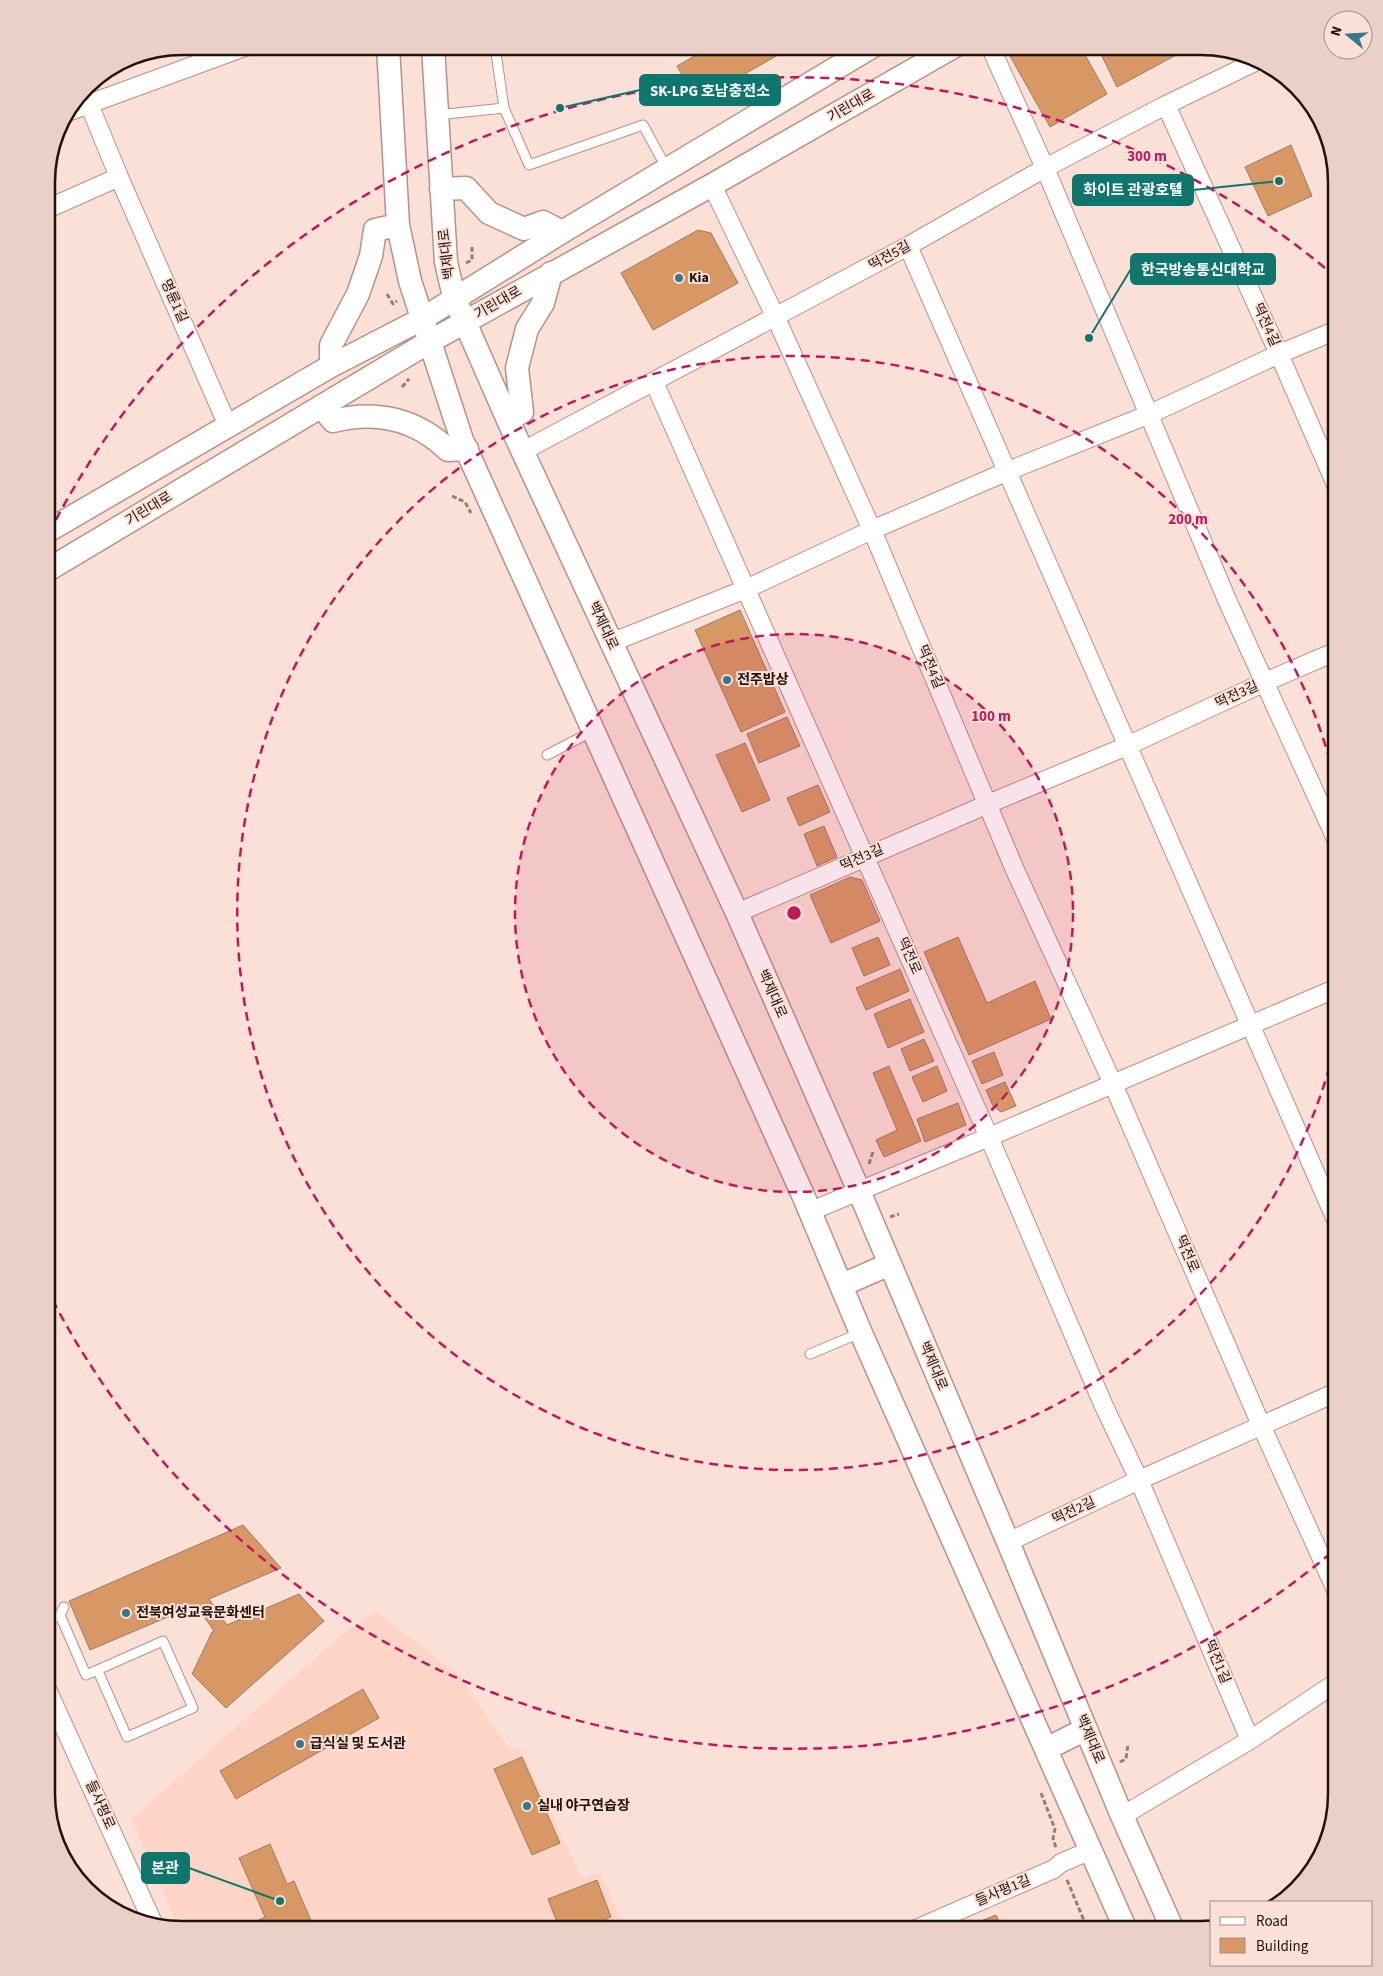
<svg xmlns="http://www.w3.org/2000/svg" width="1383" height="1976" font-family="'Source Sans 3','Noto Sans KR',sans-serif">
<style>
.built{fill:#ffd5c7}
.building{fill:#d79865;stroke:#9c7c64}
.lines{fill:none;stroke-linecap:round;stroke-linejoin:round}
.service-casing{stroke:#ba9184;stroke-width:11}
.minor-casing{stroke:#ba9184;stroke-width:20}
.tertiary-casing{stroke:#ba9184;stroke-width:25}
.path{stroke:#947f78;stroke-width:3;stroke-dasharray:5 2.5;stroke-linecap:butt}
.service{stroke:#fff;stroke-width:9}
.minor{stroke:#fff;stroke-width:18}
.tertiary{stroke:#fff;stroke-width:22}
.ring{fill:none;stroke:#c2185b;stroke-width:2.5;stroke-dasharray:9 6}
.poi-dot{fill:#36778a;stroke:#fbe0d7;stroke-width:2}
.labels{text-anchor:middle;dominant-baseline:central;stroke-width:4;stroke-linejoin:round;paint-order:stroke}
.street-label{font-size:14px;fill:#21130e;stroke:#fbe0d7}
.poi-label{font-size:14px;font-weight:bold;fill:#21130e;stroke:#fbe0d7;text-anchor:start}
.rim{fill:none;stroke:#21130e;stroke-width:2.5}
.centre{fill:#c2185b;stroke:#fbe0d7;stroke-width:2.5}
.ring-label{font-size:15px;text-anchor:middle;font-weight:bold;fill:#c2185b;stroke:#fbe0d7;stroke-width:4;stroke-linejoin:round;paint-order:stroke}
.leader{fill:none;stroke:#0f766e;stroke-width:2}
.callout-dot{fill:#0f766e;stroke:#fbe0d7;stroke-width:2}
.callout{fill:#0f766e;stroke:#0f766e;stroke-width:2}
.callout-label{font-size:15px;text-anchor:middle;font-weight:bold;fill:#fff}
</style>
<rect width="100%" height="100%" fill="#fbe0d7"/>
<path class="built" d="M376 1611 460 1676 511 1751 520 1747 582 1878 601 1872 625 1930 179 1929 131 1819 341 1635Z"/>
<path class="building" d="M712 46H794L697 101 677 66Z
M1010 46H1080L1107 94 1050 127 1006 49Z
M1097 46 1191 47 1117 87Z
M1291 145 1312 196 1268 216 1245 167Z
M698 230 711 233 738 283 653 330 621 273Z
M740 610 785 712 741 732 695 630Z
M787 717 800 746 759 763 747 734Z
M745 743 770 800 742 812 716 755Z
M818 785 830 812 799 826 787 798Z
M824 826 837 857 817 866 804 834Z
M850 877 862 880 880 921 831 943 810 895Z
M878 937 890 965 864 976 852 948Z
M958 937 987 1003 1035 981 1051 1019 969 1055 924 952Z
M900 969 909 991 866 1010 856 988Z
M910 999 924 1032 888 1048 874 1014Z
M924 1039 934 1061 910 1071 901 1049Z
M994 1052 1003 1075 982 1084 972 1061Z
M889 1066 921 1141 884 1157 876 1140 897 1130 873 1073Z
M937 1066 947 1091 923 1102 912 1077Z
M1005 1082 1016 1106 1001 1112 993 1106 986 1090Z
M958 1103 966 1125 925 1142 917 1119Z
M243 1525 281 1568 209 1599 227 1625 299 1594 324 1621 226 1708 192 1674 212 1632 214 1631 196 1605 90 1650 69 1601Z
M363 1689 379 1718 236 1799 220 1771Z
M522 1757 560 1843 532 1855 494 1769Z
M270 1844 287 1884 294 1881 315 1930 260 1929 257 1921 265 1917 239 1858Z
M597 1880 611 1917 602 1921 606 1930H560L548 1899Z
M996 1915 1003 1930H979L976 1923Z"/>
<g class="lines">
<defs>
<path id="service" d="M495 46 504 108 529 165 643 125 667 169
M437 115 504 108
M547 755 593 731
M810 1354 860 1333
M60 1615 86 1675 163 1641 193 1708 127 1737 98 1671
M46 1621 60 1615 64 1607"/>
<path id="minor" d="M990 46 1045 168 1227 600 1337 841
M89 104 119 177 228 426
M1166 105 1279 354 1337 487
M70 111 247 46
M712 185 776 318 872 530 1015 870 1113 1084 1261 1425 1337 1592
M47 209 119 177
M908 246 1337 1222
M654 382 989 1137 1103 1404 1139 1480 1250 1740
M523 451 908 246 1045 168 1166 105 1257 61
M610 643 746 589 872 530 1008 471 1150 414 1279 354 1337 330
M737 913 988 804 1127 746 1265 682 1337 651
M811 1211 989 1137 1337 988
M1008 1542 1139 1480 1337 1392
M46 1687 153 1923
M1122 1816 1250 1740 1337 1682
M914 1930 1054 1869 1061 1863 1091 1850"/>
<path id="tertiary" d="M388 46 398 225 410 281 462 440 803 1195 861 1333 1126 1930
M433 46 446 262 454 297 508 420 737 913 859 1191 1008 1542 1122 1816 1173 1930
M441 189 466 188 489 213 524 229 543 222 562 232
M331 366V345L358 294 371 256 375 230 398 225
M321 406 333 421C376 410 416 419 448 450L467 449
M508 420 522 412 517 368 527 329 543 303 551 273
M46 532 331 366 422 319 562 232 873 46
M46 571 429 342 712 185 955 46
M842 1285 890 1264
M1046 1749 1086 1729"/>
</defs>
<use href="#service" class="service-casing"/>
<use href="#minor" class="minor-casing"/>
<use href="#tertiary" class="tertiary-casing"/>
<path class="path" d="M466 263 472 260V247
M387 294 393 304 397 301
M402 387 409 379
M452 496 465 502 471 513
M869 1164 873 1152
M890 1217 899 1214
M1120 1762 1126 1759 1128 1744
M1041 1793 1055 1829 1053 1838 1056 1848
M1067 1880 1088 1930"/>
<use href="#service" class="service"/>
<use href="#minor" class="minor"/>
<use href="#tertiary" class="tertiary"/>
</g>
<circle cx="794" cy="913" r="279" fill="#c2185b" fill-opacity=".12"/>
<g class="ring">
<circle cx="794" cy="913" r="279"/>
<path d="M1337 1038A557 557 0 1 1 1337 788"/>
<path d="M1331 1553A836 836 0 0 1 49 1293M49 533A836 836 0 0 1 1331 273"/>
</g>
<g class="poi-dot">
<circle cx="679" cy="278" r="5"/>
<circle cx="727" cy="680" r="5"/>
<circle cx="126" cy="1613" r="5"/>
<circle cx="300" cy="1744" r="5"/>
<circle cx="527" cy="1806" r="5"/>
</g>
<g class="labels">
<g class="street-label">
<text transform="translate(851 106) rotate(-30)">기린대로</text>
<text transform="translate(447 254) rotate(-97)">백제대로</text>
<text transform="translate(890 256) rotate(-29)">떡전5길</text>
<text transform="translate(174 301) rotate(66)">명륜1길</text>
<text transform="translate(498 303) rotate(-30)">기린대로</text>
<text transform="translate(1266 325) rotate(66)">떡전4길</text>
<text transform="translate(149 509) rotate(-31)">기린대로</text>
<text transform="translate(603 626) rotate(65)">백제대로</text>
<text transform="translate(930 667) rotate(67)">떡전4길</text>
<text transform="translate(1237 695) rotate(-25)">떡전3길</text>
<text transform="translate(862 858) rotate(-24)">떡전3길</text>
<text transform="translate(909 956) rotate(66)">떡전로</text>
<text transform="translate(772 994) rotate(66)">백제대로</text>
<text transform="translate(1187 1254) rotate(67)">떡전로</text>
<text transform="translate(933 1366) rotate(67)">백제대로</text>
<text transform="translate(1074 1511) rotate(-25)">떡전2길</text>
<text transform="translate(1217 1662) rotate(67)">떡전1길</text>
<text transform="translate(1090 1739) rotate(67)">백제대로</text>
<text transform="translate(100 1805) rotate(66)">들사평로</text>
<text transform="translate(1003 1891) rotate(-23)">들사평1길</text>
</g>
<g class="poi-label">
<text x="689" y="278">Kia</text>
<text x="737" y="680">전주밥상</text>
<text x="136" y="1613">전북여성교육문화센터</text>
<text x="310" y="1744">급식실 및 도서관</text>
<text x="537" y="1806">실내 야구연습장</text>
</g>
</g>
<path d="M0 0H1383V1976H0ZM182 55H1201A127 127 0 0 1 1328 182V1794A127 127 0 0 1 1201 1921H182A127 127 0 0 1 55 1794V182A127 127 0 0 1 182 55Z" fill="#ead0c7" fill-rule="evenodd"/>
<path class="rim" d="M182 55H1201A127 127 0 0 1 1328 182V1794A127 127 0 0 1 1201 1921H182A127 127 0 0 1 55 1794V182A127 127 0 0 1 182 55Z"/>
<circle cx="794" cy="913" r="8" class="centre"/>
<g class="ring-label">
<text x="1147" y="161">300 m</text>
<text x="1188" y="524">200 m</text>
<text x="991" y="721">100 m</text>
</g>
<path class="leader" d="M560 108L640 90M1279 181L1193 190M1089 338L1131 269M280 1901L189 1868"/>
<g class="callout-dot">
<circle cx="560" cy="108" r="5"/>
<circle cx="1279" cy="181" r="5"/>
<circle cx="1089" cy="338" r="5"/>
<circle cx="280" cy="1901" r="5"/>
</g>
<g class="callout">
<rect x="640" y="75" width="140" height="30" rx="5"/>
<rect x="1073" y="175" width="120" height="30" rx="5"/>
<rect x="1131" y="254" width="144" height="30" rx="5"/>
<rect x="142" y="1853" width="47" height="30" rx="5"/>
</g>
<g class="callout-label">
<text x="710" y="96">SK-LPG 호남충전소</text>
<text x="1133" y="195">화이트 관광호텔</text>
<text x="1203" y="275">한국방송통신대학교</text>
<text x="165" y="1873">본관</text>
</g>
<rect x="1210" y="1901" width="162" height="65" fill="#fbe0d7" stroke="#a48e87"/>
<rect x="1220" y="1917" width="25" height="8" fill="#ffffff" stroke="#a48e87"/>
<text x="1256" y="1926" font-size="15" fill="#21130e">Road</text>
<rect x="1220" y="1938" width="25" height="15" fill="#d79865" stroke="#a48e87"/>
<text x="1256" y="1951" font-size="15" fill="#21130e">Building</text>
<g transform="translate(1348 35) rotate(288)"><circle r="24" fill="#fbe0d7" stroke="#a48e87"/>
<path d="M0-4L9 19L0 12L-9 19Z" fill="#36778a"/>
<text y="-8" font-size="14" font-weight="bold" text-anchor="middle" fill="#21130e">N</text>
</g>
</svg>
